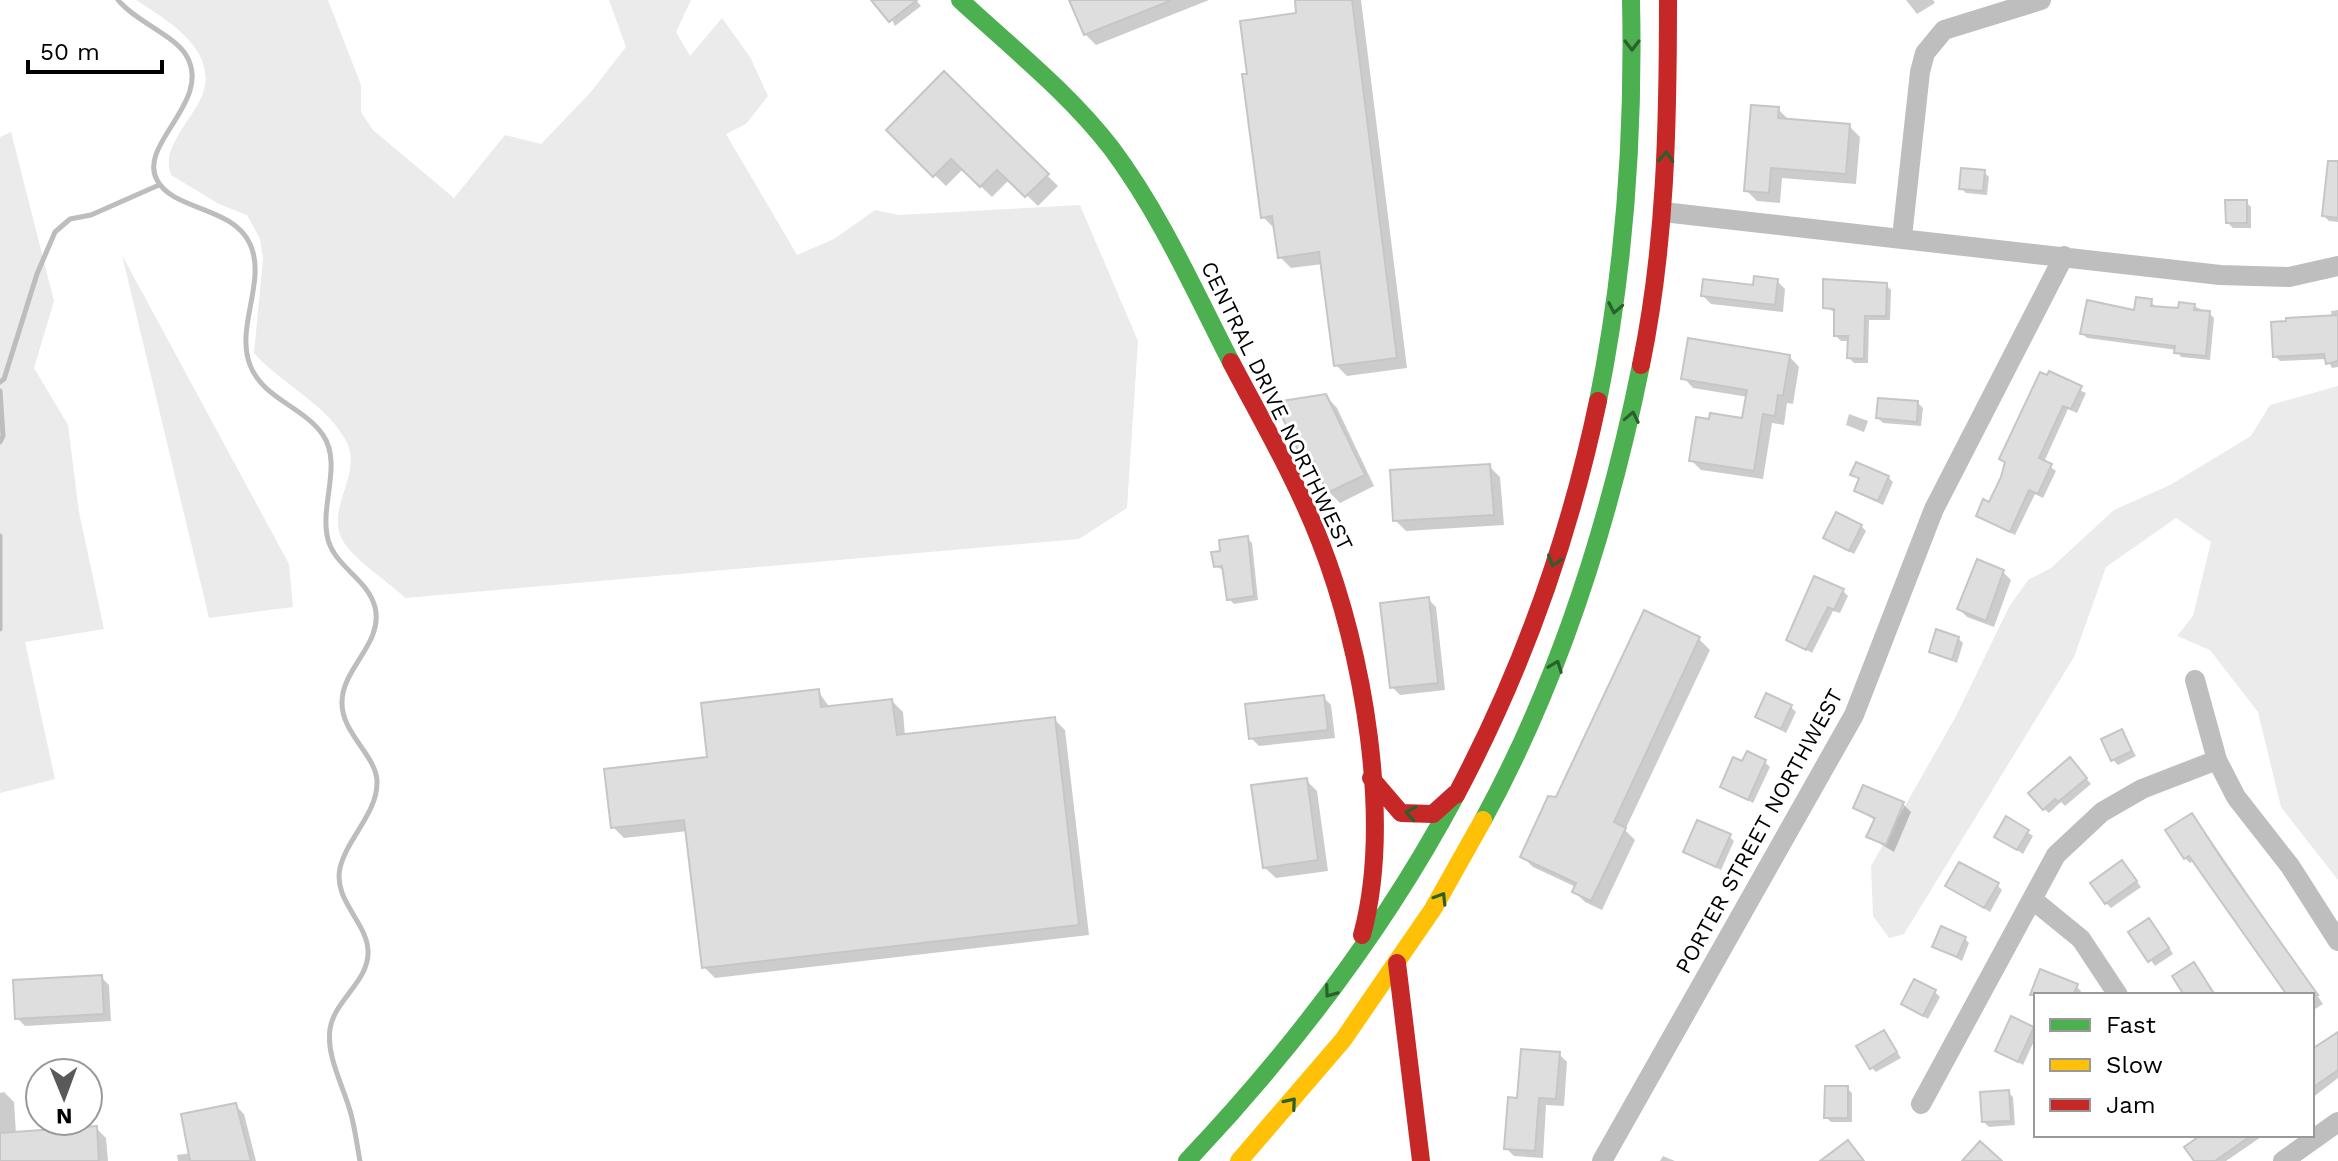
<svg xmlns="http://www.w3.org/2000/svg" width="2338" height="1161" font-family="'Work Sans',sans-serif">
<style>
.green{fill:#ebebeb}
.shadow{fill:#0003}
.lines{fill:none;stroke-linecap:round;stroke-linejoin:round}
.stream{stroke:#bdbdbd;stroke-width:5}
.building{fill:#dedede;stroke:#c6c6c6;stroke-width:2}
.street{stroke:#bebebe;stroke-width:20}
.fast{stroke:#4caf50;stroke-width:18}
.slow{stroke:#ffc107;stroke-width:18}
.jam{stroke:#c62828;stroke-width:18}
.oneway{stroke:#2a602c}
.labels{text-anchor:middle;dominant-baseline:central;stroke-width:6;stroke-linejoin:round;paint-order:stroke}
.street-label{font-size:22px;fill:#000;stroke:#fff}
</style>
<rect width="100%" height="100%" fill="#fff"/>
<path class="green" d="M136 0H328L361 85V112L373 130 454 198 505 135 541 144 590 93 626 47 609 0H691L676 32 690 56 722 18 750 57 768 96 746 124 726 134 797 255 834 239 875 210 899 215 1080 205 1138 341 1127 508 1079 539 405 598C387 580 353 560 342 539 326 508 362 475 347 443 329 405 281 384 254 353L263 259 260 239 247 215 219 204 171 175C166 159 170 149 179 134 186 121 200 105 204 90 215 47 165 19 136 0Z
M11 132 54 301 34 368 68 425 79 512 104 629 25 642 55 779 0 793V137Z
M122 255 289 564 293 607 209 618Z
M2338 386V880L2281 807 2258 712 2210 650 2177 636 2193 616 2211 542 2176 518 2106 567 2074 657 1904 934 1889 938 1873 916 1871 866 1956 716 2009 607 2028 580 2051 568 2114 510 2170 485 2251 436 2270 405Z"/>
<path class="shadow" d="M882 0H916L921 6 895 26Z
M1072 0H1209L1096 45 1085 34Z
M1297 0H1361L1407 368 1347 376 1336 365 1323 264 1291 268 1280 257 1274 228 1263 217 1299 15Z
M1906 0H1933L1935 3 1917 14Z
M944 74 1058 186 1038 206 1010 179 992 197 963 169 946 186 888 130Z
M1778 109 1789 120 1849 126 1860 137 1856 184 1782 178 1780 203 1757 201 1746 190Z
M1984 172 1989 177 1987 195 1966 193 1961 188Z
M2338 185V222L2329 221 2324 216Z
M2246 202 2251 207V228H2233L2228 223Z
M1777 281 1785 289 1783 312 1711 304 1703 296Z
M1886 285 1891 290 1890 320H1869L1868 363H1854L1849 358 1850 341H1841L1836 336V313L1825 307Z
M2151 301 2156 308 2180 310 2194 306 2209 313 2214 318 2210 360 2181 357 2177 350 2087 338 2082 333 2136 313Z
M2338 310V367L2332 368 2327 359 2280 361 2275 356 2332 317 2331 311Z
M1790 357 1799 367 1793 404 1787 403 1784 425 1772 423 1763 479 1701 470 1691 460 1744 420 1748 397 1693 388 1684 378Z
M2041 374 2086 393 2077 413 2068 409 2044 462 2056 471 2043 498 2035 494 2015 535 1978 515 1990 505Z
M1326 396 1337 408 1374 486 1340 503 1329 492 1321 473 1307 464Z
M1918 403 1923 408 1921 426 1883 423 1878 418Z
M1849 414 1868 421 1864 432 1846 425Z
M1489 466 1500 477 1504 525 1406 531 1395 520Z
M1853 474 1888 477 1893 482 1883 505 1861 495 1856 490 1861 480Z
M1861 526 1866 531 1854 554 1825 538Z
M1247 538 1252 543 1258 600 1234 604 1229 599 1225 571 1215 566 1222 552Z
M2003 572 2011 580 1994 627 1967 617 1959 609Z
M1843 591 1848 596 1840 613 1833 611 1812 653 1788 639Z
M1428 599 1436 607 1445 690 1400 695 1392 687Z
M1958 638 1963 643 1957 663 1931 652Z
M1699 639 1710 650 1625 830 1635 840 1602 910 1585 902 1574 891 1576 887 1533 867 1522 856 1558 799Z
M818 691 830 708 892 701 903 712 905 736 1054 719 1065 730 1089 935 715 978 704 967 688 831 624 838 613 827 709 759Z
M1323 697 1331 705 1335 738 1259 746 1251 738Z
M1791 707 1796 712 1786 733 1757 717Z
M2121 731 2136 756 2118 765 2113 760Z
M1765 762 1770 767 1753 803 1722 786Z
M2075 765 2091 784 2065 806 2061 802 2049 813 2044 809Z
M1306 780 1317 791 1328 871 1276 878 1264 867Z
M1864 787 1903 804 1911 812 1894 852 1869 837 1876 821 1855 808Z
M2007 819 2033 836 2023 854 1996 836Z
M2197 820 2323 1004 2312 1011V995H2288L2194 860 2190 863 2185 858Z
M1729 836 1734 841 1721 870 1685 851Z
M2127 868 2141 887 2111 908 2106 903Z
M1997 885 2002 890 1990 912 1948 886Z
M2154 925 2173 954 2155 966 2131 932Z
M1964 938 1969 943 1962 961 1934 946Z
M101 977 109 985 111 1021 25 1026 17 1018Z
M2076 986 2081 991 2080 995 2036 996 2033 993Z
M1935 992 1940 997 1928 1019 1903 1004Z
M2033 1028 2036 1037 2023 1065 1998 1051Z
M1884 1032 1901 1058 1876 1072 1871 1067Z
M2338 1035V1078L2312 1098V1061Z
M1559 1054 1567 1062 1564 1106 1546 1105 1543 1158 1514 1156 1506 1148 1519 1100Z
M1847 1088 1852 1093V1122H1831L1826 1117Z
M4 1092 14 1102 16 1134 96 1128 106 1138 108 1161H0V1093Z
M2008 1092 2013 1097 2015 1125 1989 1127 1984 1122Z
M235 1105 244 1114 256 1161H178L177 1155 191 1153Z
M2205 1135H2264L2226 1161H2196Z
M1663 1156 1675 1161H1660Z"/>
<g class="lines">
<path class="stream" d="M118 0C135 21 174 35 186 55 214 101 137 144 157 180 173 211 233 206 250 244 267 281 235 327 250 365 262 398 304 407 323 435 342 463 321 503 327 535 332 566 367 577 375 607 384 643 342 668 342 702 341 733 376 755 377 781 378 813 347 838 340 868 333 900 366 921 368 950 370 981 334 1000 330 1029 326 1057 344 1087 351 1114 355 1129 357 1145 360 1161
M0 382 4 379 37 274 55 232 70 219 91 215 159 185
M0 391 3 436 0 442
M0 536V629"/>
</g>
<path class="building" d="M871 0H917L889 22Z
M1069 0H1170V1L1084 35Z
M1295 0H1352L1397 358 1334 366 1319 252 1278 258 1272 216 1261 218 1242 74H1247L1240 21 1296 13Z
M944 71 1049 174 1025 197 997 170 980 187 951 159 933 177 886 130Z
M1751 105 1779 107 1778 118 1850 124 1846 174 1771 168 1769 193 1744 191Z
M2328 161H2338V218L2322 216Z
M1961 168 1985 170 1983 191 1959 189Z
M2225 200H2247V223H2226Z
M1754 276 1778 279 1775 305 1701 296 1703 279 1753 285Z
M1823 279 1887 283 1886 316H1865L1864 359 1847 358 1848 336H1834V309L1823 308Z
M2136 297 2152 299 2151 306 2178 308 2179 302 2195 304 2194 310 2210 311 2206 356 2174 353 2175 346 2080 334 2087 300 2134 310Z
M2338 315V361L2326 364 2324 354 2273 357 2271 322 2286 321V318Z
M1688 338 1790 355 1783 396 1778 395 1775 416 1763 414 1754 471 1689 461 1696 417 1709 419 1710 413 1742 418 1747 390 1681 379Z
M2049 371 2082 386 2071 409 2063 406 2039 458 2052 464 2038 494 2029 490 2010 532 1976 516 1983 499 1989 502 2001 477 2005 462 1999 459 2040 372 2047 375Z
M1326 394 1365 475 1327 493 1314 461 1305 465 1275 402Z
M1878 398 1918 401 1917 422 1876 418Z
M1856 462 1889 476 1878 501 1854 491 1859 478 1850 475Z
M1490 464 1494 515 1393 521 1390 470Z
M1836 512 1862 525 1849 551 1823 538Z
M1248 536 1254 596 1227 600 1222 566 1214 567 1211 552 1220 551 1219 540Z
M1977 559 2004 570 1986 621 1957 609Z
M1814 576 1844 589 1834 610 1828 607 1806 650 1786 640Z
M1429 597 1438 683 1390 688 1380 603Z
M1644 610 1700 637 1614 822 1626 828 1591 901 1572 892 1576 883 1520 857 1548 796 1556 797Z
M1936 629 1959 637 1952 660 1929 652Z
M819 689 821 707 892 699 897 735 1055 717 1079 925 702 968 684 820 611 828 604 769 707 757 701 703Z
M1766 693 1792 705 1781 729 1755 717Z
M1324 695 1328 730 1249 739 1245 704Z
M2122 729 2132 751 2111 761 2101 739Z
M1747 751 1766 760 1748 800 1720 787 1733 757 1742 761Z
M2070 757 2087 778 2058 802 2055 799 2043 810 2028 793Z
M1307 778 1318 860 1263 868 1251 785Z
M1863 785 1904 802 1886 845 1866 837 1875 818 1853 808Z
M2192 813 2223 861 2318 995H2287L2189 856 2184 859 2165 830Z
M2006 816 2029 830 2017 850 1994 837Z
M1697 820 1731 834 1716 867 1683 852Z
M2122 860 2137 881 2105 904 2090 883Z
M1959 862 1999 883 1984 908 1945 886Z
M2149 918 2169 948 2148 962 2128 932Z
M1941 926 1966 937 1957 957 1932 947Z
M2194 962 2215 995H2184L2172 976Z
M2040 969 2078 984 2073 995H2030Z
M102 975 104 1014 15 1019 13 980Z
M1914 979 1936 990 1923 1016 1901 1004Z
M2011 1016 2034 1027 2018 1062 1995 1051Z
M1884 1030 1897 1052 1870 1069 1856 1046Z
M2338 1032V1070L2312 1088V1049Z
M1521 1049 1560 1052 1556 1099 1539 1098 1535 1151 1504 1149 1508 1097 1517 1098Z
M1825 1086H1848V1118H1824Z
M2009 1090 2011 1121 1982 1122 1980 1092Z
M236 1103 251 1161H190L181 1114Z
M97 1126 99 1161H0V1133Z
M2201 1135H2252L2215 1161H2194L2184 1147Z
M1848 1140 1864 1161H1820Z
M1980 1141 2002 1161H1962Z"/>
<g class="lines">
<path class="street" d="M1663 212 2220 275 2289 277 2338 266
M1902 237 1920 72 1925 53 1944 30 2041 0
M2195 680 2217 760 2236 797 2290 866 2338 941
M2032 899 2081 939 2118 995
M1921 1104 2056 855 2102 812 2142 789 2217 760
M1602 1161 1854 715 1934 509 2064 256
M2283 1161 2338 1122"/>
<path class="fast" d="M960 0C1012 48 1069 93 1112 149 1161 215 1194 290 1231 362
M1598 401C1625 268 1634 135 1631 0
M1483 820C1561 677 1609 523 1641 365
M1187 1161C1292 1050 1384 930 1456 795"/>
<path class="slow" d="M1239 1161 1343 1040 1433 909 1483 820"/>
<path class="jam" d="M1231 362C1262 421 1296 479 1320 541 1363 650 1393 821 1362 935
M1641 365C1666 244 1668 122 1668 0
M1371 778 1401 813 1433 814 1455 794
M1456 795C1522 671 1569 539 1598 401
M1397 963 1421 1161"/>
</g>
<defs><path id="oneway-chevron" d="M-2-3.5L2.5 0L-2 3.5" fill="none" stroke-width="1.6" stroke-linecap="round" stroke-linejoin="round" transform="scale(2)"/></defs>
<g class="oneway">
<use href="#oneway-chevron" transform="translate(1632 45) rotate(90)"/>
<use href="#oneway-chevron" transform="translate(1666 157) rotate(-87)"/>
<use href="#oneway-chevron" transform="translate(1615 308) rotate(101)"/>
<use href="#oneway-chevron" transform="translate(1632 417) rotate(-79)"/>
<use href="#oneway-chevron" transform="translate(1554 561) rotate(108)"/>
<use href="#oneway-chevron" transform="translate(1556 666) rotate(-69)"/>
<use href="#oneway-chevron" transform="translate(1411 813) rotate(-170)"/>
<use href="#oneway-chevron" transform="translate(1441 898) rotate(-58)"/>
<use href="#oneway-chevron" transform="translate(1330 992) rotate(126)"/>
<use href="#oneway-chevron" transform="translate(1291 1103) rotate(-50)"/>
</g>
<g class="labels">
<g class="street-label">
<text transform="translate(1277 406) rotate(64)">CENTRAL DRIVE NORTHWEST</text>
<text transform="translate(1759 831) rotate(-61)">PORTER STREET NORTHWEST</text>
</g>
</g>
<rect x="2034" y="993" width="280" height="144" fill="#ffffff" stroke="#999999" stroke-width="2"/>
<rect x="2050" y="1019" width="40" height="12" fill="#4caf50" stroke="#999999" stroke-width="2"/>
<text x="2106" y="1033" font-size="24" fill="#000000">Fast</text>
<rect x="2050" y="1059" width="40" height="12" fill="#ffc107" stroke="#999999" stroke-width="2"/>
<text x="2106" y="1073" font-size="24" fill="#000000">Slow</text>
<rect x="2050" y="1099" width="40" height="12" fill="#c62828" stroke="#999999" stroke-width="2"/>
<text x="2106" y="1113" font-size="24" fill="#000000">Jam</text>
<g transform="translate(64 1097) rotate(179)"><circle r="38" fill="#ffffff" stroke="#999999" stroke-width="2"/>
<path d="M0-6L14 30L0 20L-14 30Z" fill="#595959"/>
<text y="-12" font-size="22" font-weight="bold" text-anchor="middle" fill="#000000">N</text>
</g>
<path d="M28 60v12h134v-12" fill="none" stroke="#000000" stroke-width="4"/>
<text x="40" y="60" font-size="24" fill="#000000" stroke="#ffffff" stroke-width="6" paint-order="stroke">50 m</text>
</svg>
